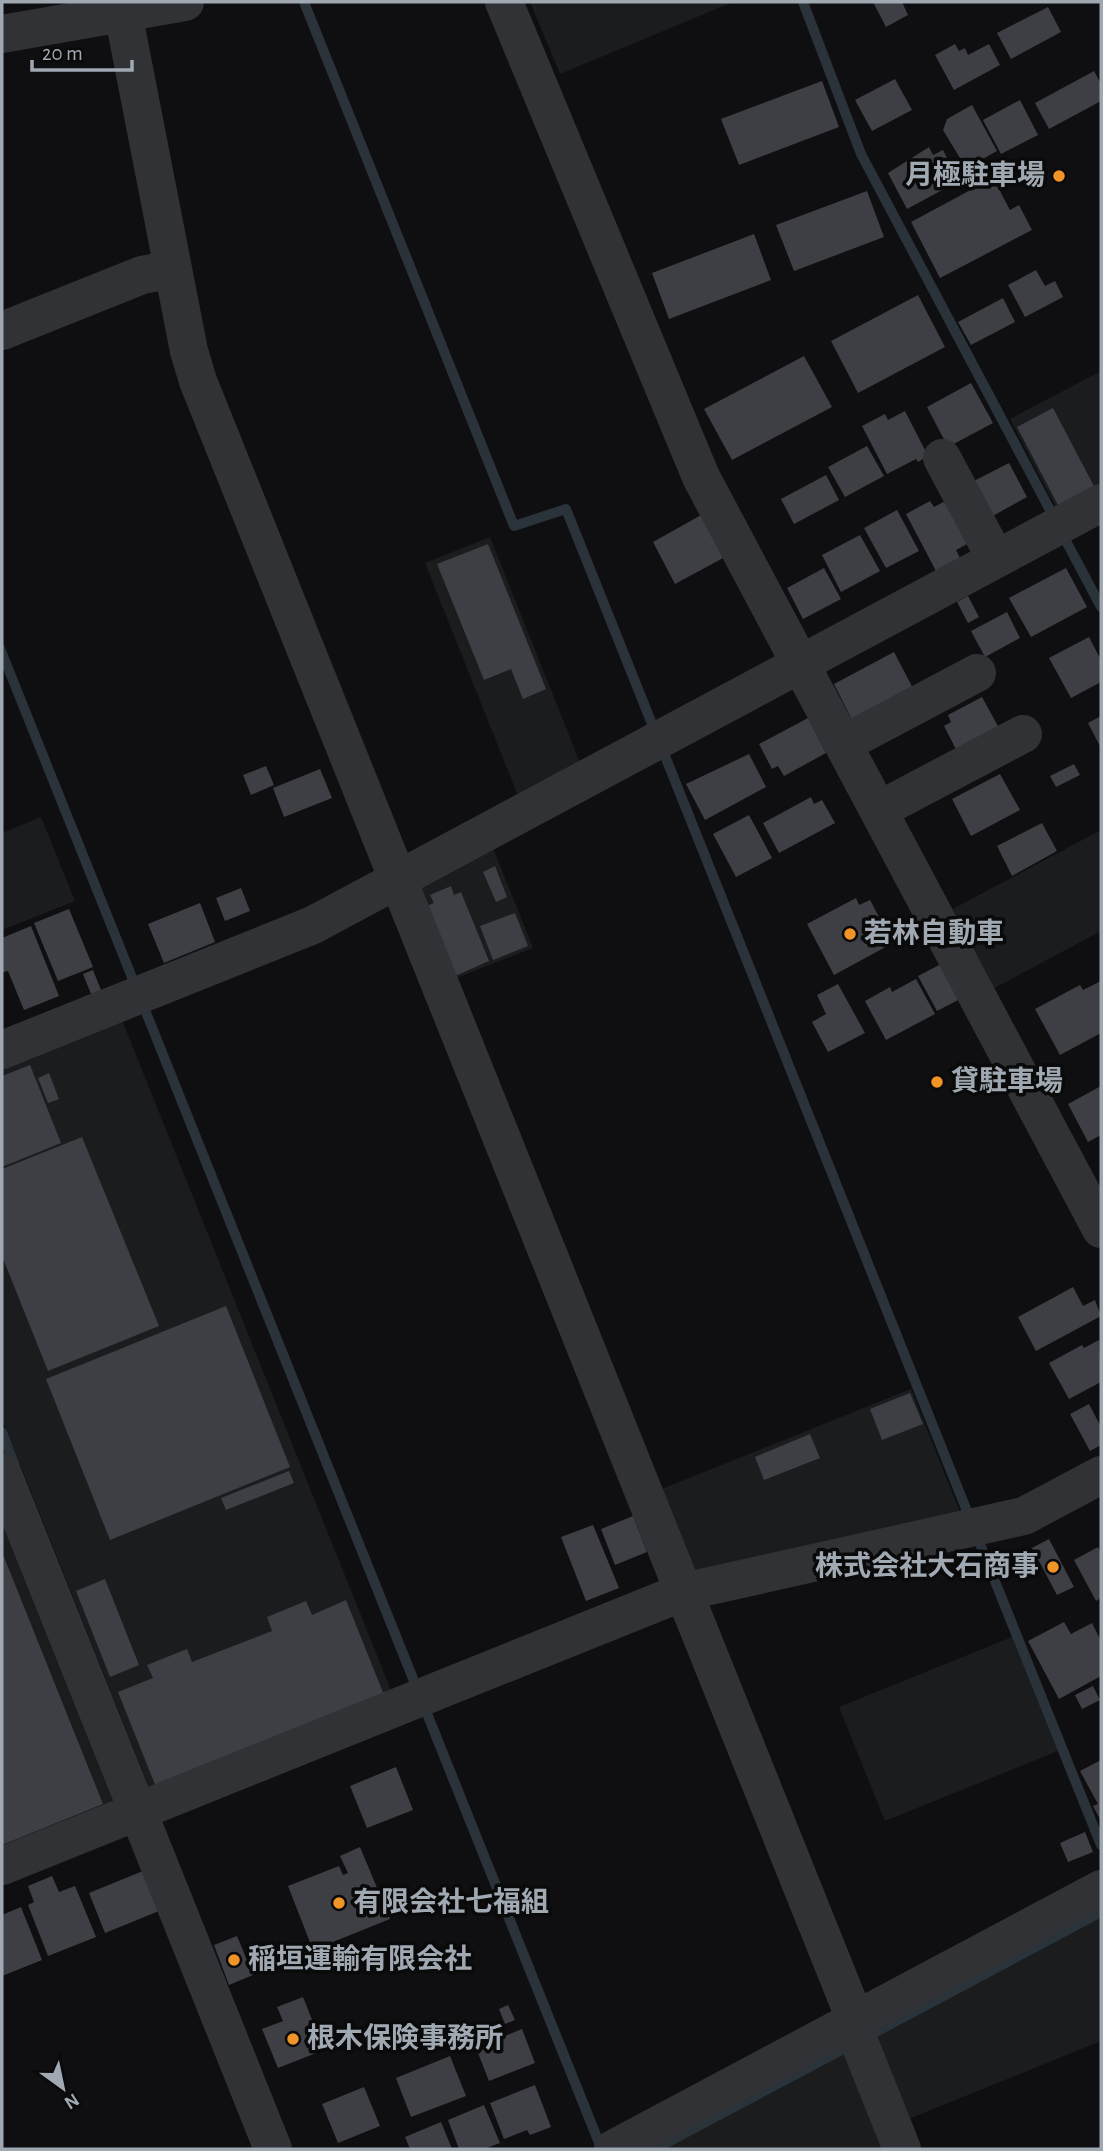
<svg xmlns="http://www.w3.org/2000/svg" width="1103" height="2151" font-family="'Alegreya Sans','Noto Sans JP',sans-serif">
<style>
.built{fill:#1b1c1e}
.water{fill:#293339}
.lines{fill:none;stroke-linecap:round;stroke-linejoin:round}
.stream{stroke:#293339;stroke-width:10}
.building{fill:#3e3f44}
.minor{stroke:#303235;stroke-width:38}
.poi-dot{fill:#f09427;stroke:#0a0a0b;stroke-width:2.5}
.labels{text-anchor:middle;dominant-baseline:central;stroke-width:7;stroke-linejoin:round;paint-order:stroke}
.poi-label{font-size:28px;font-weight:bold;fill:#a0a8b2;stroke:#0a0a0b;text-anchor:start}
</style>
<rect width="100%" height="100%" fill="#0f0f11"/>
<path class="built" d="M530 2H733L560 74Z
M1101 371V486L1057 509 1010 419Z
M490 537 581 765 519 798 425 563Z
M41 817 75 901 2 930V833Z
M1101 830V931L989 991 947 912Z
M493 848 533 948 454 979 418 888Z
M122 1020 393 1695 151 1792 2 1419V1069Z
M911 1389 962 1517 701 1575 691 1570 659 1490Z
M2 1513 115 1796 110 1809 2 1852Z
M1012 1637 1058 1751 885 1821 839 1707Z
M1101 1915V2041L906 2120 873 2036Z
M846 2050 886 2149H660Z"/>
<path class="water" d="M2 640 607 2149H596L2 666Z"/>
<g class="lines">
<path class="stream" d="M304 2 514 526 566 509 652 724
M803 2 861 154 1050 510
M1066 541 1101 607
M665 756 969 1516
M2 1432 15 1466
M978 1539 1101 1845
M872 2034 1101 1912
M655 2149 845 2048"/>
</g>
<path class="building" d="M873 2H902L908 15 886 27Z
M1048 7 1061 32 1011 59 997 33Z
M955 44 959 51 965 48 968 55 989 44 1000 65 954 90 935 55Z
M1094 71 1101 84V101L1049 129 1035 103Z
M895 79 912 110 872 131 855 100Z
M822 81 839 127 739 165 721 119Z
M1020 100 1038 135 1001 154 983 120Z
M972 105 997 151 977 162 980 167 969 173 943 130 947 119Z
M929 147 933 155 943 150 959 181 907 209 888 173Z
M993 178 1010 210 1019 205 1032 230 940 278 911 222Z
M867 191 884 237 794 271 776 225Z
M754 234 771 280 669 319 652 273Z
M1036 270 1045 286 1055 281 1063 297 1025 317 1008 285Z
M918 295 945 347 858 393 831 341Z
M1003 298 1015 322 971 345 958 322Z
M804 356 832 407 732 460 704 409Z
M971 383 993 423 948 447 927 407Z
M1053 408 1095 488 1059 507 1017 427Z
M905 411 928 456 918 462 916 459 887 474 862 426 885 414 888 420Z
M867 446 884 476 845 497 828 467Z
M1009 463 1027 497 989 518 970 483Z
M826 475 839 500 794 524 781 499Z
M949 499 971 542 956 550 960 558 936 571 906 514 930 501 934 507Z
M897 510 919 551 886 568 864 528Z
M703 514 725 557 675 584 653 542Z
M860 535 880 571 841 592 822 555Z
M488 544 546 689 523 699 511 669 484 680 437 564Z
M824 568 841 599 803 619 787 588Z
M1066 568 1087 607 1031 637 1009 598Z
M968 596 979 617 968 623 957 602Z
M1007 612 1020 638 985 657 971 631Z
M1089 637 1101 660V682L1071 698 1049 658Z
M894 652 917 696 856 728 834 684Z
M982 697 1004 737 961 759 944 726 951 722 948 715Z
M1101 716V748L1088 723Z
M808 718 826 753 784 776 778 766 772 769 759 744Z
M749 754 766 787 705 820 686 784Z
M1074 764 1080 775 1056 787 1050 776Z
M266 766 274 785 251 795 243 775Z
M320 769 332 798 284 817 273 788Z
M1000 774 1020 810 971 836 952 799Z
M811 797 814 804 822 800 835 823 779 853 763 823Z
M749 815 772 858 736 877 713 834Z
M1042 823 1057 851 1012 876 997 846Z
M495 866 507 897 496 902 483 872Z
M451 886 454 895 461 892 489 961 455 976 427 906 434 903 430 895Z
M241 888 250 911 225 921 216 898Z
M856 898 859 905 870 900 893 943 834 975 807 924Z
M200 903 215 942 164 963 148 924Z
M69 909 93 967 58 981 34 923Z
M515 913 528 946 493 960 480 926Z
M31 926 59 996 24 1010 8 971 3 972 2 968V938Z
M941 964 960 999 937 1011 918 976Z
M93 970 101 990 91 994 83 974Z
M916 979 935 1014 886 1040 865 1001 890 987 892 992Z
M1101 981V1033L1060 1055 1035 1009 1080 985 1083 990Z
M838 984 865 1033 828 1052 812 1022 826 1014 817 995Z
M30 1065 61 1143 2 1167V1076Z
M49 1073 59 1099 48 1103 38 1078Z
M1101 1086V1135L1088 1142 1068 1104Z
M82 1137 159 1326 48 1371 2 1256V1169Z
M1073 1287 1083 1306 1095 1300 1101 1316 1036 1351 1018 1317Z
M226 1306 290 1467 110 1540 46 1379Z
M1099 1340 1101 1382 1069 1399 1049 1363 1082 1345 1084 1348Z
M910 1393 923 1424 882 1440 870 1409Z
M1089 1404 1101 1427V1445L1090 1451 1070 1414Z
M810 1434 820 1458 764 1480 755 1457Z
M289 1471 294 1483 226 1510 221 1498Z
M633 1516 647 1552 615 1565 601 1529Z
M593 1525 619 1588 586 1601 561 1537Z
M1049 1539 1074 1587 1057 1595 1032 1548Z
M1098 1547 1101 1553V1598L1096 1601 1074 1560Z
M2 1552 103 1804 2 1845Z
M105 1579 139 1665 110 1677 76 1591Z
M346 1600 384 1695 156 1787 118 1692 153 1678 147 1665 187 1649 192 1662 272 1631 267 1617 306 1601 312 1615Z
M1064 1622 1071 1634 1092 1623 1101 1641V1676L1059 1699 1028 1641Z
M1093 1686 1100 1700 1082 1709 1075 1695Z
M1101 1760V1821L1093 1806 1098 1804 1080 1771Z
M396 1767 413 1810 367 1828 350 1786Z
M1085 1832 1093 1852 1068 1862 1060 1843Z
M360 1847 390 1919 313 1950 288 1886 339 1866 343 1875 348 1873 340 1856Z
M143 1871 159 1911 105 1933 89 1893Z
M52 1876 59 1892 75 1886 96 1937 48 1956 28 1905 34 1902 28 1886Z
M21 1907 42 1960 2 1976V1915Z
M237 1936 253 1975 229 1985 214 1945Z
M303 1997 324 2050 278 2068 262 2029 283 2021 277 2007Z
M508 2005 515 2020 505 2024 499 2009Z
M522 2029 535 2063 489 2081 476 2048Z
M450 2056 466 2096 411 2117 396 2078Z
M535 2085 551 2127 530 2135 527 2130 504 2139 490 2103Z
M364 2087 380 2126 338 2143 322 2104Z
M484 2105 500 2143 484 2149H459L448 2120Z
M441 2122 452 2149H410L405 2137Z"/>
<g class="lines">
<path class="minor" d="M121 2 189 351 198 381 849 2004 858 2039 902 2149
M504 2 701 477 1101 1229
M2 34 185 2
M2 331 142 275 173 269
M942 458 996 559
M843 744 977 673
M879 810 1023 734
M2 1050 313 925 1101 503
M2 1472 273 2149
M2 1866 683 1592 1024 1516 1101 1475
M613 2149 1101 1889"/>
</g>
<g class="poi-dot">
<circle cx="1059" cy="176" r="7"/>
<circle cx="850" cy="934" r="7"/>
<circle cx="937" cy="1082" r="7"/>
<circle cx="1053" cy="1567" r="7"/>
<circle cx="339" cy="1903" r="7"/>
<circle cx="234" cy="1960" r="7"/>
<circle cx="293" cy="2039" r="7"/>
</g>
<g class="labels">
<g class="poi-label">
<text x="1045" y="176" text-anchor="end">月極駐車場</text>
<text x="864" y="934">若林自動車</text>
<text x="951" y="1082">貸駐車場</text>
<text x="1039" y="1567" text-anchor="end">株式会社大石商事</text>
<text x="353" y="1903">有限会社七福組</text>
<text x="248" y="1960">稲垣運輸有限会社</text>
<text x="307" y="2039">根木保険事務所</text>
</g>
</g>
<rect width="1103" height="2151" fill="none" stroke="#a0a8b2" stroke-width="7"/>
<g transform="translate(63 2088) rotate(147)" stroke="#0a0a0b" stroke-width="5" paint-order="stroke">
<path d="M0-5L12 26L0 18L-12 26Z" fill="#a0a8b2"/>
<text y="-10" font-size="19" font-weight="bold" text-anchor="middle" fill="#a0a8b2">N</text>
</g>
<path d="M32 60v10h100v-10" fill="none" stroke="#a0a8b2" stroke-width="3.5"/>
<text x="42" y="60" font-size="21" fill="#a0a8b2" stroke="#0a0a0b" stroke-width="5" paint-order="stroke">20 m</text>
</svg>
